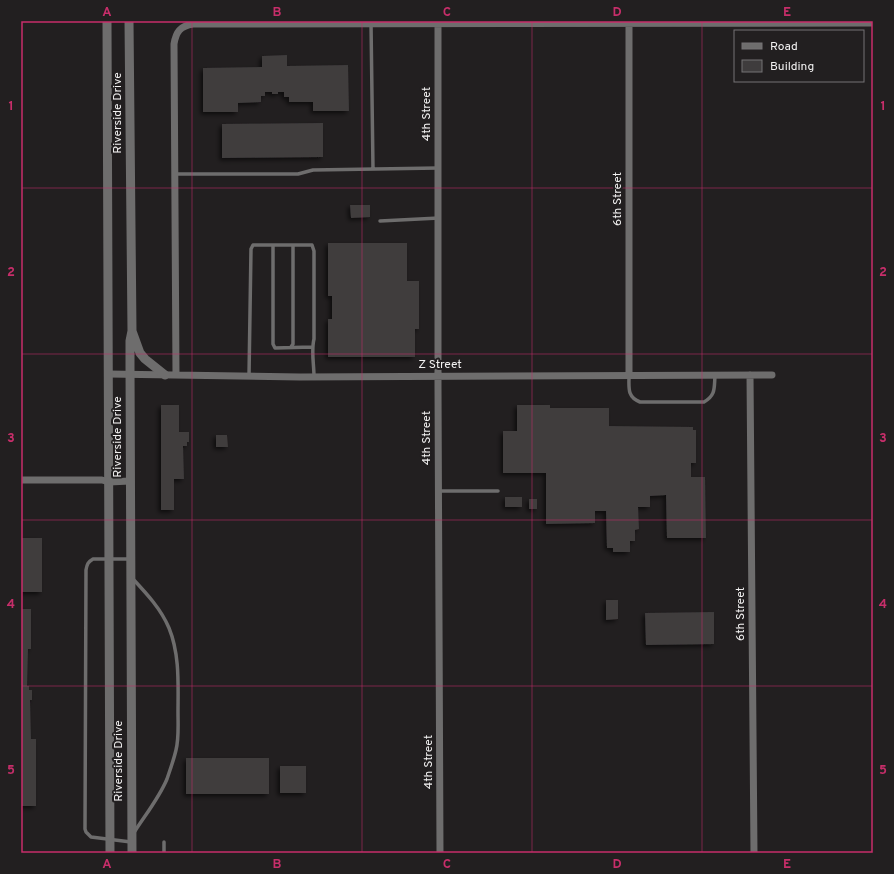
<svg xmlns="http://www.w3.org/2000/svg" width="894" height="874" font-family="Overpass,sans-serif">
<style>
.building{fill:#3f3c3d;filter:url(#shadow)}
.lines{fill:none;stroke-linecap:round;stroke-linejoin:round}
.service{stroke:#6e6d6d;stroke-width:3.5}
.minor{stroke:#6e6d6d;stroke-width:7}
.tertiary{stroke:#6e6d6d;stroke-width:9}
.grid{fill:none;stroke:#c72e6a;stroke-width:1;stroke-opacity:0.55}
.labels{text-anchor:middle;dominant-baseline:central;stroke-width:4;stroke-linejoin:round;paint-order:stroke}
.street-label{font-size:12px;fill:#f2f1f1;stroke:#221f20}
.neatline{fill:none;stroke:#c72e6a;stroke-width:1.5}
.grid-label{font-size:13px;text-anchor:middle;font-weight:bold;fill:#c72e6a}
</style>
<defs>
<filter id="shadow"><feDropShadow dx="-2.5" dy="2.5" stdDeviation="2" flood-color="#0009"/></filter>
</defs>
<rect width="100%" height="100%" fill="#221f20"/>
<path class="building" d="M287 55V66L348 65 349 111H313V102H289V97H284V92H278V94H272V92H265V96H261V102L238 103V112H203V68L262 67V56Z
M323 123V157L222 158V124Z
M350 205H370V217L351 218Z
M328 243H407V281H419V329H415V357H328V319H332V296H328Z
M161 405H179V432H189V442H187V446H183L184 479H174V510H161Z
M517 405H550V408H609V426L693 427V430H696V463H691V477H705L706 538H667L666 495 650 496V507H638L639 529 635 530V541H630V552H613V548H607L606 511H595V523L546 524V473H503V431H517Z
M216 435H227L228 447H216Z
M505 497H522V507H505Z
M529 499H537V509H529Z
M21 538H42V592H21Z
M606 600H618V619L606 620Z
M21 609H31V649H28L27 686H29V690H32V700H30L31 739H36V806H21Z
M714 612V644L646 645 645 613Z
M186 758H269V794H186Z
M280 766H306V793H280Z"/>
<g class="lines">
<path class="service" d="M371 23 373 169
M175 174H298L313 170 438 168
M380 221 439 218
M273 246V344L275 348 312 347
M291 347 293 344V245
M249 376 251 249 253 245H312L314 251V339C311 351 314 364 314 377
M629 376C629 388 627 397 640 402H704C716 395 714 388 715 376
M438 491H498
M130 559H93C88 562 87 564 86 570L85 829 86 832 91 837 131 842
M133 579C147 594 161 609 169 628 180 655 178 685 178 713 178 725 179 738 176 750 174 759 170 770 167 779 159 798 146 814 135 831
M164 842V853"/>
<path class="minor" d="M438 23V386L440 853
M629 23V376
M108 374 300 377 772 375
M176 375 174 44C176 32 180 26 193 24L873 23
M750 375 754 853
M21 480H102L109 482 130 481"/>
<path class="tertiary" d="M107 21 110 853
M129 21 132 331 130 341V366L132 853
M132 331 140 353 145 359 165 375"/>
</g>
<path class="grid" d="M192 21V853M362 21V853M532 21V853M702 21V853M21 188H873M21 354H873M21 520H873M21 686H873"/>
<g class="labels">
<g class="street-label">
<text transform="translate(118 113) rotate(-90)">Riverside Drive</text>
<text transform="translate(427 114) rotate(-90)">4th Street</text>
<text transform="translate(618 199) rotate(-90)">6th Street</text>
<text x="440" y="365">Z Street</text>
<text transform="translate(118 437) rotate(-90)">Riverside Drive</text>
<text transform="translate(427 438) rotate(-90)">4th Street</text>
<text transform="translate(741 614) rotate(-90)">6th Street</text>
<text transform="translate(119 761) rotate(-90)">Riverside Drive</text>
<text transform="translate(429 762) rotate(-90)">4th Street</text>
</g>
</g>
<rect width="894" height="874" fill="none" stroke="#221f20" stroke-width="44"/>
<rect x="734" y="30" width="130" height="52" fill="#221f20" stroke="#757374"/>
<rect x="742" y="43" width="20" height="6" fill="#6e6d6d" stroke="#757374"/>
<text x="770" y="50" font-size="12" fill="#f2f1f1">Road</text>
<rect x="742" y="60" width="20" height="12" fill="#3f3c3d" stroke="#757374"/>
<text x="770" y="70" font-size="12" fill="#f2f1f1">Building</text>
<rect x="22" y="22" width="850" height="830" class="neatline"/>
<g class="grid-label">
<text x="107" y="16">A</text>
<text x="277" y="16">B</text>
<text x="447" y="16">C</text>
<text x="617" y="16">D</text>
<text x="787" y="16">E</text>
<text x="11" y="110">1</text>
<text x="883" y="110">1</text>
<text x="11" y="276">2</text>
<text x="883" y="276">2</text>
<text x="11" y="442">3</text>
<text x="883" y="442">3</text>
<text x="11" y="608">4</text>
<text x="883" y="608">4</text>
<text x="11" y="774">5</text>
<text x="883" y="774">5</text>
<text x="107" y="868">A</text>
<text x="277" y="868">B</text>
<text x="447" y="868">C</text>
<text x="617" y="868">D</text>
<text x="787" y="868">E</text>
</g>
</svg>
